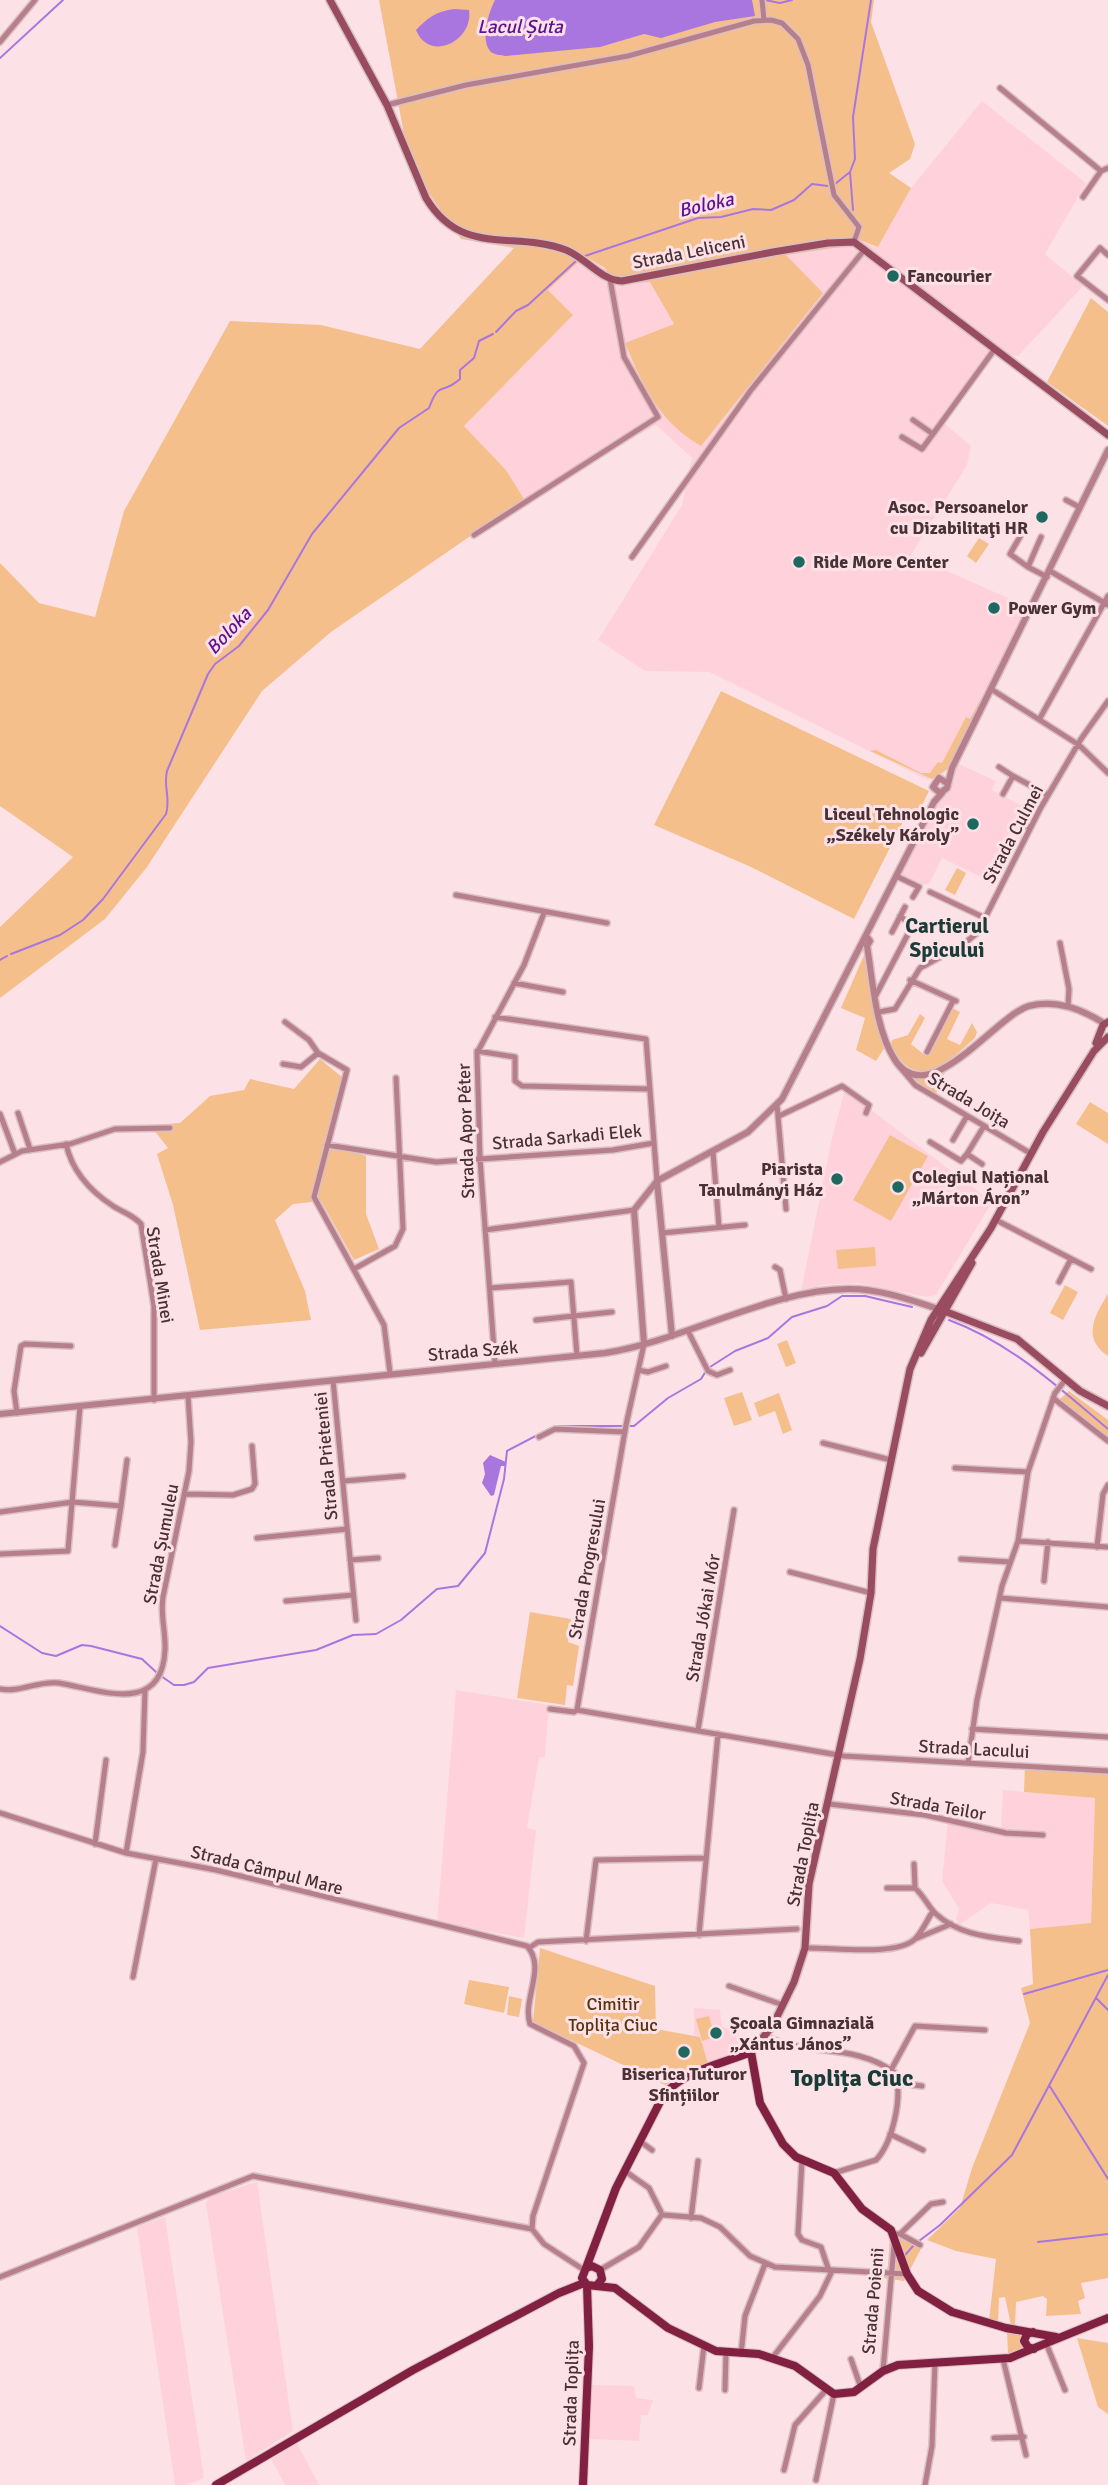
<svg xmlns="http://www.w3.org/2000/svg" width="1108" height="2485" font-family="Signika,sans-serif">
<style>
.built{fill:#ffd2db}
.green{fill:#f5bf8b}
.water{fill:#a976df}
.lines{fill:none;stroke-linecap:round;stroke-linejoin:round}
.stream{stroke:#a976df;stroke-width:2}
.minor-casing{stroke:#d8bfc4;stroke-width:8}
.tertiary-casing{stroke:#d8bfc4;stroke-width:9}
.secondary-casing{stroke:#d8bfc4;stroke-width:10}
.primary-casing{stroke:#d8bfc4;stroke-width:10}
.minor{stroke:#b77f8c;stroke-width:5}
.tertiary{stroke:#b77f8c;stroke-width:6}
.secondary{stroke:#994b5f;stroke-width:7}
.primary{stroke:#812041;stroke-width:8}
.poi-dot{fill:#1e6860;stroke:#fce2e7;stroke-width:2.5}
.labels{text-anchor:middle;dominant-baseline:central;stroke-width:6;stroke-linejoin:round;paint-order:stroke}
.street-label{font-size:18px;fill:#4a3137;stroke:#fce2e7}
.poi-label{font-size:18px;font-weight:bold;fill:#4a3137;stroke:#fce2e7;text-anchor:start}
.park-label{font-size:18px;fill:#583408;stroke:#fce2e7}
.water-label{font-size:19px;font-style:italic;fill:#5d1192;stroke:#fce2e7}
.quarter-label{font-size:21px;font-weight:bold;fill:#1a3b37;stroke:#fce2e7}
.district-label{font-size:24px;font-weight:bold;fill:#1a3b37;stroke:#fce2e7}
</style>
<rect width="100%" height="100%" fill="#fce2e7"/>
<path class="built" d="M982 101 1086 183 1045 254 1083 286 1018 356 988 352 939 419 971 446 967 465 911 555 1028 607 944 773 928 780 709 672 645 671 598 640 682 505 692 458 656 425 524 499 506 470 464 426 573 315 548 290 585 256 605 268 616 284 650 281 674 324 626 343 644 388 785 255 847 246 852 237 878 247 911 188Z
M959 764 996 781 992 790 1024 807 1017 828 1023 831 1004 868 990 861 981 877 942 858 929 884 922 885 900 875Z
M845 1090 992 1202 936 1295 926 1297 858 1283 823 1285 801 1291 832 1138Z
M456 1690 549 1705 545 1757H539L527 1828 536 1830 524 1938 437 1922Z
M1003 1790 1095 1798 1091 1924 1030 1929 1028 1910 991 1903 959 1925 956 1918 959 1909 942 1881 948 1820 1001 1828Z
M694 2008 720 2010 722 2027 738 2031 745 2048 708 2063 700 2037 694 2035Z
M257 2182 293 2431 246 2461 206 2204 209 2197Z
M165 2217 204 2478 186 2485H175L137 2227Z
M592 2385 634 2386 636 2398 653 2400 648 2415H641L639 2441 590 2439Z
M297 2443 319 2485H285L271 2459Z"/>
<path class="green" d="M379 0H874L871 22 915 144 910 159 889 173 911 188 878 247 852 237 848 246 786 255 823 293 701 446C659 422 643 386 625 343L674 324 650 282 615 284 605 268 585 256 548 290 573 315 464 426 506 470 524 499 331 632 262 691 147 867 105 919 0 998V927L73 857 0 806V563L39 603 95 617 124 511 230 321 321 325 420 349 514 248 461 239 410 166Z
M1091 298 1108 312V426L1047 382Z
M979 538 989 544 976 563 967 556Z
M721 691 929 791 914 822 905 818 854 919 751 867 654 825Z
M979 702H983L951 767 932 779 870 751 876 750 921 773H930L938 762 942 763 966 717 970 719Z
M957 868 966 873 955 895 945 890Z
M865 953 885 1047 876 1061 856 1050 865 1018 841 1008Z
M952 1008 960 1012 947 1039 960 1045 972 1023 977 1032 975 1038C946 1064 916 1094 891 1045L892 1040 908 1035 920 1014 925 1018 911 1044 926 1056Z
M320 1059 342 1077 326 1142 366 1156V1214L379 1249 354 1260 321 1201 293 1204 275 1220 305 1291 311 1320 200 1330 173 1205 157 1154 168 1148 150 1125 180 1123 210 1096 244 1090 250 1079 294 1089Z
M945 1072 936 1094 908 1076 926 1077Z
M1090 1102 1108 1113V1144L1076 1124Z
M890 1135 928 1156 891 1221 853 1200Z
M875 1247 876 1266 838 1269 836 1250Z
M1065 1285 1078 1292 1063 1320 1050 1313Z
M1108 1294V1356C1081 1338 1095 1315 1108 1294Z
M787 1340 796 1363 786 1367 777 1344Z
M1069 1391 1108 1420V1440L1060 1399Z
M742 1392 752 1420 734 1426 724 1398Z
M779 1393 792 1430 783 1434 775 1411 759 1417 754 1403Z
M530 1612 571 1619 568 1642 579 1646 573 1686 567 1685 565 1705 517 1698Z
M1025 1763 1108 1767V2278L1081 2283 1085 2298 1078 2301 1081 2314 1046 2316 1047 2299 1043 2296 1016 2302 1015 2325H1011L1005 2297 999 2298 998 2322 989 2321 996 2259 956 2251 927 2240 960 2208 972 2168 1030 2023 1021 1988 1033 1984 1030 1929 1091 1923 1095 1798 1024 1792Z
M540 1948 655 1986 656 2029 700 2037 708 2063 665 2085 533 2022Z
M469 1980 509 1987 504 2013 464 2004Z
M509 1996 522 1999 519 2017 507 2015Z
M709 2016 715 2037 702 2041 696 2019Z
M902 2229 922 2247 904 2281 883 2278 888 2266 890 2234Z
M1007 2330 1024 2333 1026 2349 1008 2354Z
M1077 2338 1108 2343V2414L1098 2407Z"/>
<path class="water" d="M495 0H752L755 16 715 22 661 38 644 34 600 47 506 56C501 55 493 55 490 51 480 40 489 11 495 0Z
M454 9 469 10C474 41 429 63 416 30 427 18 437 11 454 9Z
M490 1455 506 1462 505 1466H501L494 1495 491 1496 482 1483 485 1474 483 1463Z"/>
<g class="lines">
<path class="stream" d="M765 0 780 3 792 0
M0 58 63 0
M850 172 853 210
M835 184 850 172 855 159 853 117 871 0
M585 256 698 218 721 217 753 209 771 210 794 200 812 184 828 186
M496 332 516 311 528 305 577 260
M11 954 60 935 83 920 103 899 166 814C171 799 163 786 167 771L208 674 215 664 239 646 268 610 312 534 399 428 429 408C440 379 441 396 460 379V370L474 358 479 341 493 334
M0 960 7 956
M949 1320C1011 1343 1058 1387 1108 1429
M710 1367 735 1351 768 1338 792 1317 827 1306 842 1296H865L912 1307
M556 1426H634L668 1398 701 1379 706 1371
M0 1626 42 1653 56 1656 82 1645 91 1646 142 1659 156 1672
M161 1676 174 1685H184L194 1682 208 1668 316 1650 353 1635 376 1634 401 1620 437 1589 458 1586 485 1553 504 1479 507 1451 551 1428
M1024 1994 1108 1970
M1096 1998 1108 2010
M1049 2085 1108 2179
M919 2241 940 2225 1012 2155 1108 1975
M1038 2242 1108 2234
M905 2255 914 2245"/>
<defs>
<path id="minor" d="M762 0 764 20
M0 42 35 0
M1000 88 1101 171
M387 105 466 85 628 56 754 21 771 20 782 23 798 39 808 65 834 195 859 227 854 242
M1083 197 1101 171 1108 168
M1108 255 1100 248 1077 276 1108 300
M913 420 933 434 994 350
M902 437 922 449 933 434
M1066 500 1079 507
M474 535 658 417 624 357 610 279
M1021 535 1010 554 1028 567
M1041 537 1028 567 1047 577
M632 557 751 390 865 249
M1050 571 1108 605
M991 689 1079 745 1108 773
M1040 718 1108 596
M999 767 1013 776
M1003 794 1013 776 1048 795
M1020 822 1030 828
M896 876 919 887 913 897
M930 892 985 918
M456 895 607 923
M892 932 905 907
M1060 943 1069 989 1068 1006
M910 980 956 1001
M514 983 563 992
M876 995 909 932 910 924 900 916
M879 1012 895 1009 920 968 964 944 978 932 1040 809 1081 739 1108 701
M495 1017 646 1039 657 1181
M285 1022 309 1040 318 1053
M477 1051 515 1057V1081L522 1086 650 1089
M927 1052 953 1001
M283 1064 301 1067 318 1053 347 1070 314 1197 384 1325 390 1373
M899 1066 915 1085 1030 1153
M777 1105 786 1209
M18 1113 30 1149
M0 1114 15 1154
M779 1116 842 1086 869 1105 866 1113
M953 1140 967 1116
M930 1142 961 1161 967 1154 982 1164
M66 1144C72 1171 90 1191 113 1206 122 1212 133 1215 141 1224L154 1306V1400
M327 1145 436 1162 613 1150 654 1143
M713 1152 719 1227
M967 1154 984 1126
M0 1162 22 1151 70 1144 115 1129 170 1128
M996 1220 1091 1269
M485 1230 634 1210
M662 1233 745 1225
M775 1267 780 1270 786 1299
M354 1269 395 1246 403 1229 396 1078
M1059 1282 1071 1259
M490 1288 571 1282 577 1356
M536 1320 612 1312
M688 1331 708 1371 717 1375 730 1370
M495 1363 480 1159 477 1053 524 965 544 913
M638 1370 648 1372 666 1366
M333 1380 356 1620
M1053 1398 1108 1441
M17 1413 14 1391 21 1346 25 1344 71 1346
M539 1437 555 1429 625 1432
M823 1443 891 1460
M955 1468 1028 1472
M344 1481 403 1476
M185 1494 233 1495 252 1489 255 1484 252 1446
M121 1506 127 1460
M0 1512 73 1502 121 1506 115 1545
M257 1538 347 1529
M1018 1541 1108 1547
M1097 1547 1103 1494 1108 1485
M0 1554 68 1551 80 1407
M961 1559 1010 1562
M350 1560 378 1558
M790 1572 871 1593
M1044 1581 1048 1542
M1001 1598 1108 1607
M286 1601 353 1595
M0 1689C20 1693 39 1680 59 1683 100 1690 162 1716 165 1650 166 1632 160 1615 163 1597L189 1471 191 1442 188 1396
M550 1709 574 1712 577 1710 844 1756 1108 1771
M577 1710 626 1425 644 1344
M972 1729 1108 1737
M698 1730 734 1510
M968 1763 977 1700 1002 1586 1018 1541 1028 1472 1055 1393 1066 1379
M829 1804 925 1815 1006 1833 1043 1835
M0 1813 126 1853 216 1870 527 1946C547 1968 522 1999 530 2024L574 2046 584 2063 533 2216 532 2229 544 2244 584 2270
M95 1844 106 1760
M126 1853 143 1752 145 1690
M914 1864 915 1888C924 1896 929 1908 936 1914 959 1935 989 1937 1019 1941
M887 1888H915
M699 1935 718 1734
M915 1939 951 1924
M586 1941 596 1860 705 1858
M529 1948 538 1942 797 1929
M805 1948C830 1947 896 1957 915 1939 922 1932 927 1920 933 1911
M133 1977 156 1859
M729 1986 783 2005
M766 2036C804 2057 854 2042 895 2073 903 2096 893 2142 876 2160L834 2173
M891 2070 915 2026 985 2030
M897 2083 922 2086
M890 2134 923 2150
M641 2142 652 2150
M802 2160 798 2234 802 2240 821 2247 829 2271
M625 2171 649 2188 661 2212
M665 2215 701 2218 720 2227 750 2256 775 2267 907 2274
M691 2218 698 2161
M900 2234 920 2245
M600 2270 639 2247 661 2216
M0 2277 253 2176 532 2229
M1046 2343 1065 2390
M741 2354 745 2316 765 2264
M773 2357 820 2296 832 2271
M851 2359 861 2388
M1003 2359 1026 2455
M883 2371 895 2234H900L931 2204 943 2202
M699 2388 704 2346
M725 2390 726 2353
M994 2438 1024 2437
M784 2470 795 2425 826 2390
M816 2480 834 2394
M925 2485 932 2446 935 2362"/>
<path id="tertiary" d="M947 783 939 778 933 787 940 793 947 788 952 768 1108 450
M867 937 870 941 867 946C873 981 875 1029 895 1060 929 1112 995 1016 1029 1006 1056 999 1082 1009 1105 1024
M657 1181 672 1336
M644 1344 634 1210 657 1181 748 1132 782 1099 934 802 942 793
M0 1414 605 1353C683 1341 774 1288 850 1289 880 1289 910 1300 939 1309"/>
<path id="secondary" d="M330 0 387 105 426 198C462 258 514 230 566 250 586 258 600 280 622 281L773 252 828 243 854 242 1108 435
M1096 1043 1103 1025 1108 1022
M939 1309 1017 1339 1080 1391 1108 1406
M921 1353 972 1263
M751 2052 773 2025 794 1982 805 1948 809 1884 860 1659 871 1593 873 1549 910 1369 931 1320 991 1228 1043 1132 1094 1051 1108 1037"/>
<path id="primary" d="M586 2268 616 2188 663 2096C684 2070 722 2064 751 2052L760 2103 783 2144 796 2157 834 2173 862 2209 891 2230 907 2274 918 2291 952 2312 1006 2328 1056 2337
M598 2284 602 2279 600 2270 592 2266 586 2268 582 2278 587 2285 615 2288 668 2328 716 2351 759 2354 795 2366 834 2394 854 2392 883 2371 898 2365 1010 2358 1108 2318
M1033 2332 1027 2334 1024 2341 1028 2347 1034 2349
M216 2485 413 2370 559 2293 584 2283
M583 2485 589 2346 587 2285"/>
</defs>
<use href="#minor" class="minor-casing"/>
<use href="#tertiary" class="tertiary-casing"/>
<use href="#secondary" class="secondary-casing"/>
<use href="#primary" class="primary-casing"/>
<use href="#minor" class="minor"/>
<use href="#tertiary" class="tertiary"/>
<use href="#secondary" class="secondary"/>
<use href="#primary" class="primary"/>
</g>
<g class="poi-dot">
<circle cx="893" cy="276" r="7"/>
<circle cx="1042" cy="517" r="7"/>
<circle cx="799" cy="562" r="7"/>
<circle cx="994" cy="608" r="7"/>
<circle cx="973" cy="824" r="7"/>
<circle cx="837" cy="1179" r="7"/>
<circle cx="898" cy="1187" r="7"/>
<circle cx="716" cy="2033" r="7"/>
<circle cx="684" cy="2052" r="7"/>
</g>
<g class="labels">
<g class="street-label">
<text transform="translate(689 252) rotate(-11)">Strada Leliceni</text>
<text transform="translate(1013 834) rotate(-62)">Strada Culmei</text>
<text transform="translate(969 1100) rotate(31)">Strada Joița</text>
<text transform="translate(466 1131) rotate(-92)">Strada Apor Péter</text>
<text transform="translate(567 1137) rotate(-5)">Strada Sarkadi Elek</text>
<text transform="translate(160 1275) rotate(81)">Strada Minei</text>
<text transform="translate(473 1351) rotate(-5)">Strada Szék</text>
<text transform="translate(326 1456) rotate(-95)">Strada Prieteniei</text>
<text transform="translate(161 1544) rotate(-79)">Strada Șumuleu</text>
<text transform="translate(587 1569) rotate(-80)">Strada Progresului</text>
<text transform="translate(703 1618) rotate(-80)">Strada Jókai Mór</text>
<text transform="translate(974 1749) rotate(3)">Strada Lacului</text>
<text transform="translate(938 1806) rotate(10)">Strada Teilor</text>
<text transform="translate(803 1854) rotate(-79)">Strada Toplița</text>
<text transform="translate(267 1870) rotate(14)">Strada Câmpul Mare</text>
<text transform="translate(873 2301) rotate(-85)">Strada Poienii</text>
<text transform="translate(571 2393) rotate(-88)">Strada Toplița</text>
</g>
<g class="poi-label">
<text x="907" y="276">Fancourier</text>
<text x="1028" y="507" text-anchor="end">Asoc. Persoanelor<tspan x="1028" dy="21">cu Dizabilitaţi HR</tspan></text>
<text x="813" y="562">Ride More Center</text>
<text x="1008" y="608">Power Gym</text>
<text x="959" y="814" text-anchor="end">Liceul Tehnologic<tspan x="959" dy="21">„Székely Károly”</tspan></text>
<text x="823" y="1169" text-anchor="end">Piarista<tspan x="823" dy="21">Tanulmányi Ház</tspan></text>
<text x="912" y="1177">Colegiul Național<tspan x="912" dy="21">„Márton Áron”</tspan></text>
<text x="730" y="2023">Școala Gimnazială<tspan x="730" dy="21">„Xántus János”</tspan></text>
<text x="684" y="2074" text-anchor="middle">Biserica Tuturor<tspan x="684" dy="21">Sfințiilor</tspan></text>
</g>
<g class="park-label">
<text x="613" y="2004">Cimitir<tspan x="613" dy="21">Toplița Ciuc</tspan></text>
</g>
<g class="water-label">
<text x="520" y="27">Lacul Șuta</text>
<text transform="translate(706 205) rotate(-13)">Boloka</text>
<text transform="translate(229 631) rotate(-47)">Boloka</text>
</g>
<g class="quarter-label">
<text x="947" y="926">Cartierul<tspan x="947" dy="24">Spicului</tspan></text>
</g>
<g class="district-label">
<text x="852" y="2078">Toplița Ciuc</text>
</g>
</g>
</svg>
